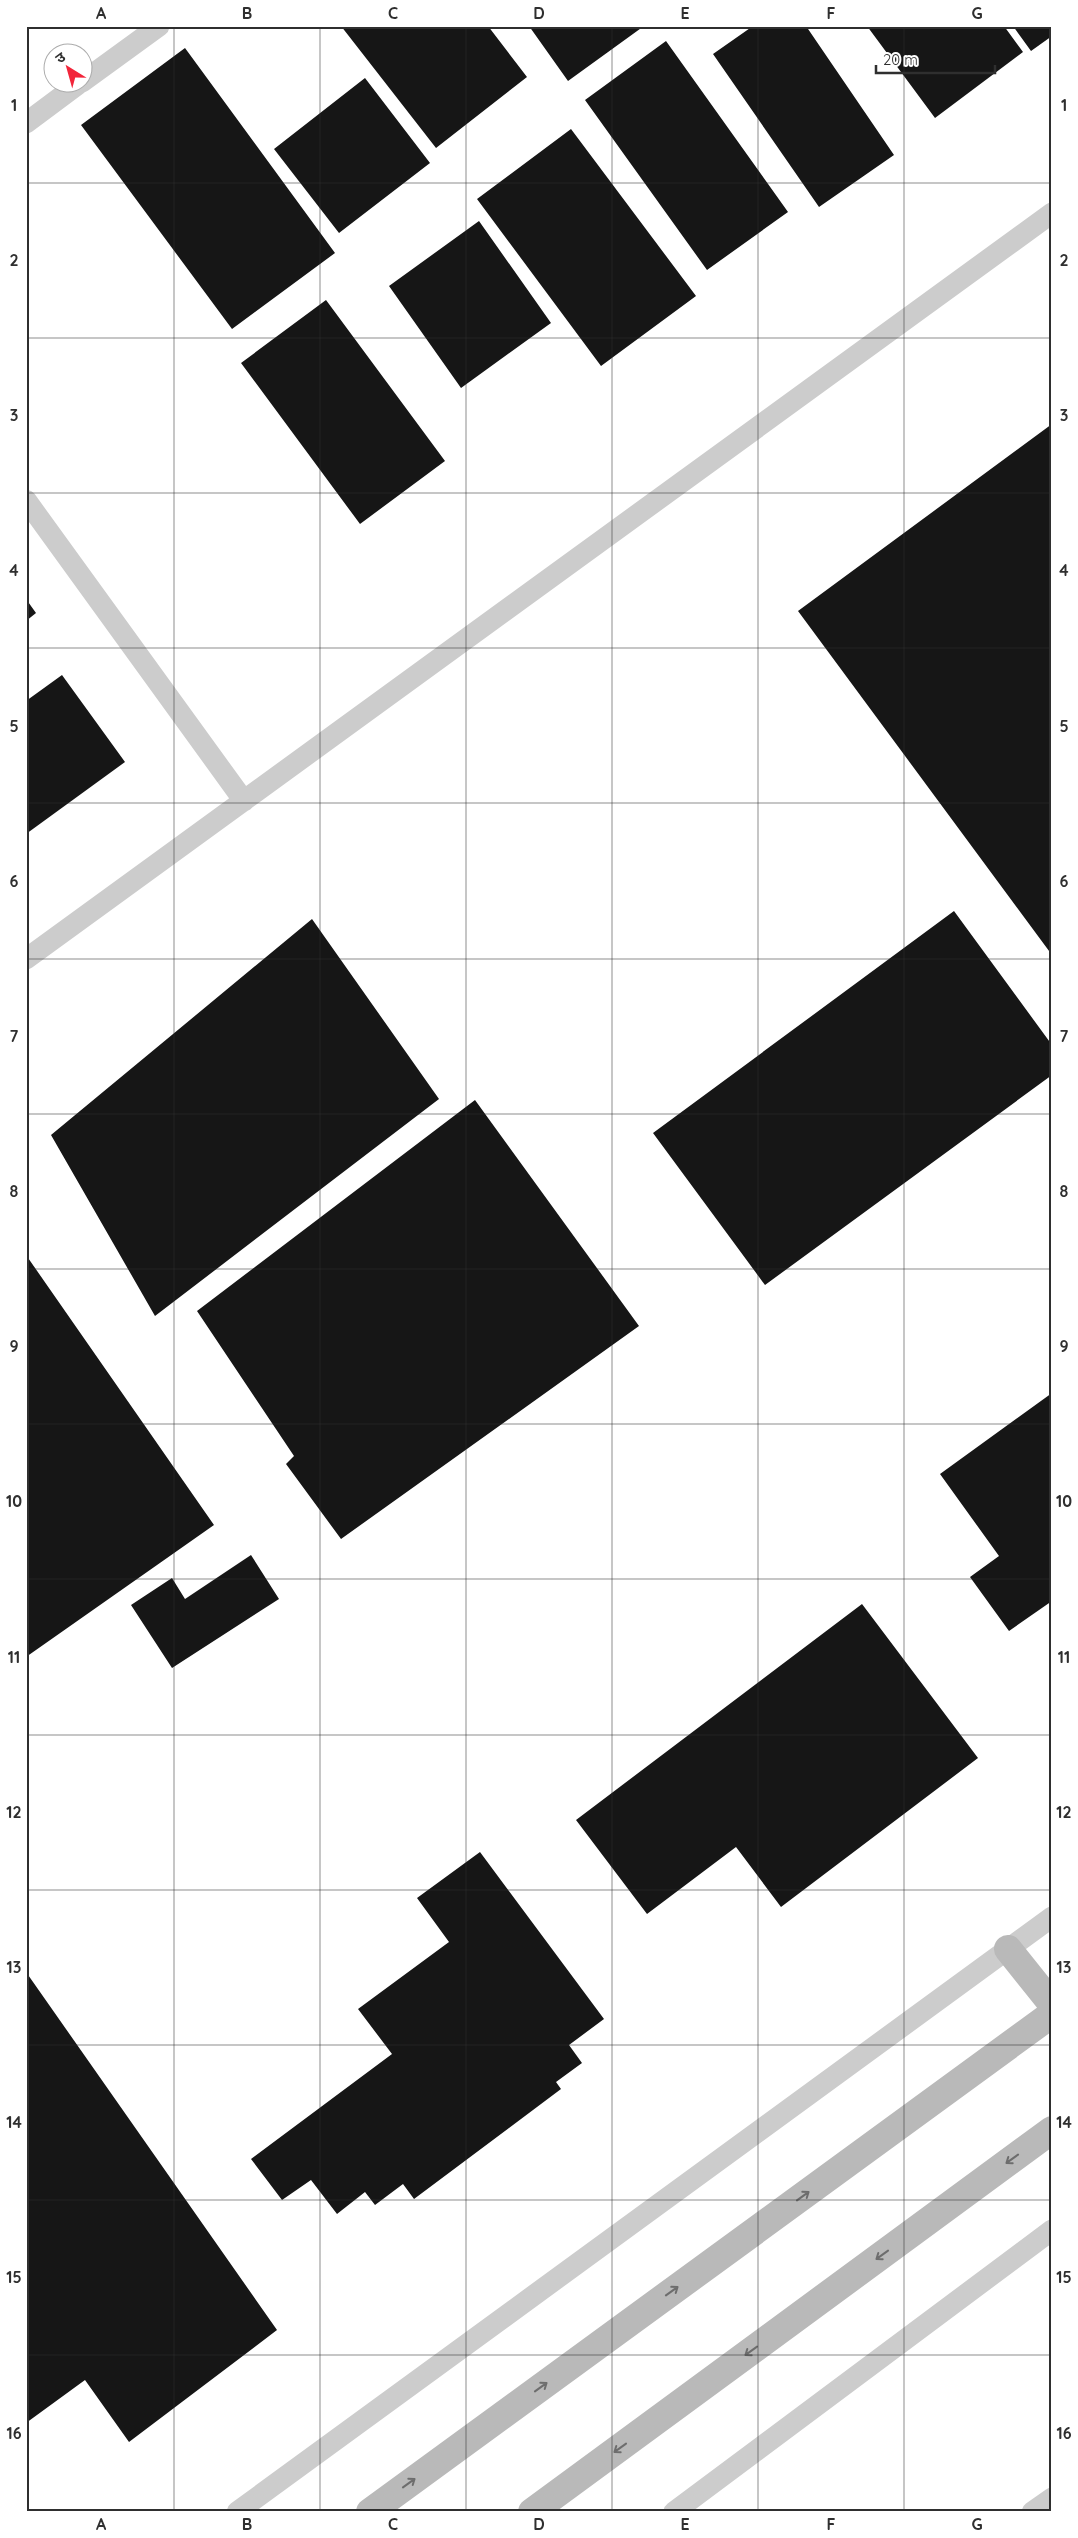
<svg xmlns="http://www.w3.org/2000/svg" width="1078" height="2538" font-family="Quicksand,'Noto Sans Devanagari',sans-serif">
<style>
.building{fill:#161616}
.lines{fill:none;stroke-linecap:round;stroke-linejoin:round}
.lane{stroke:#ccc;stroke-width:21}
.secondary{stroke:#b9b9b9;stroke-width:28}
.oneway{stroke:#6d6d6d}
.grid{fill:none;stroke:#2f2f2f;stroke-width:1;stroke-opacity:0.55}
.neatline{fill:none;stroke:#2f2f2f;stroke-width:2}
.grid-label{font-size:16px;text-anchor:middle;font-weight:bold;fill:#2f2f2f}
</style>
<rect width="100%" height="100%" fill="#fff"/>
<path class="building" d="M341 26H488L527 77 436 148Z
M529 26H644L568 81Z
M753 26H806L894 155 819 207 713 54Z
M867 26H1004L1023 52 935 118Z
M1013 26H1052V36L1031 51Z
M666 41 788 212 707 270 585 100Z
M185 48 335 253 232 329 81 125Z
M365 78 430 163 339 233 274 149Z
M571 129 696 296 601 366 477 199Z
M479 221 551 323 461 388 389 286Z
M326 300 445 461 360 524 241 363Z
M1052 424V955L798 611Z
M26 599 36 613 26 621Z
M62 675 125 762 26 834V701Z
M954 911 1052 1045V1075L765 1285 653 1133Z
M312 919 439 1099 155 1316 51 1135Z
M475 1100 639 1326 341 1539 286 1464 294 1456 197 1311Z
M26 1255 214 1525 26 1657Z
M1052 1393V1601L1009 1631 970 1577 999 1556 940 1474Z
M251 1555 279 1599 172 1668 131 1605 172 1578 185 1599Z
M862 1604 978 1758 781 1907 736 1847 647 1914 576 1820Z
M480 1852 604 2019 569 2045 582 2063 556 2082 561 2089 414 2199 403 2184 375 2205 365 2192 337 2214 311 2180 282 2200 251 2159 392 2054 358 2009 449 1942 417 1898Z
M26 1972 277 2330 129 2442 85 2380 26 2423Z"/>
<g class="lines">
<path class="lane" d="M82 82 159 26
M26 123 81 82
M26 500 244 801
M26 959 1052 213
M237 2512 1052 1917
M674 2512 1052 2230
M1032 2512 1052 2498"/>
<path class="secondary" d="M1008 1949 1052 2004
M370 2512 1052 2014
M532 2512 1052 2130"/>
</g>
<defs><path id="oneway-shaft" d="M-6 0H5M1.5-3L5.5 0L1.5 3" fill="none" stroke-width="1.6" stroke-linecap="round" stroke-linejoin="round" transform="scale(1.25)"/></defs>
<g class="oneway">
<use href="#oneway-shaft" transform="translate(1012 2159) rotate(144)"/>
<use href="#oneway-shaft" transform="translate(803 2196) rotate(-36)"/>
<use href="#oneway-shaft" transform="translate(882 2255) rotate(144)"/>
<use href="#oneway-shaft" transform="translate(672 2291) rotate(-36)"/>
<use href="#oneway-shaft" transform="translate(751 2351) rotate(144)"/>
<use href="#oneway-shaft" transform="translate(541 2387) rotate(-36)"/>
<use href="#oneway-shaft" transform="translate(620 2448) rotate(144)"/>
<use href="#oneway-shaft" transform="translate(409 2483) rotate(-36)"/>
</g>
<path class="grid" d="M174 26V2512M320 26V2512M466 26V2512M612 26V2512M758 26V2512M904 26V2512M26 183H1052M26 338H1052M26 493H1052M26 648H1052M26 803H1052M26 959H1052M26 1114H1052M26 1269H1052M26 1424H1052M26 1579H1052M26 1735H1052M26 1890H1052M26 2045H1052M26 2200H1052M26 2355H1052"/>
<rect width="1078" height="2538" fill="none" stroke="#ffffff" stroke-width="55"/>
<g transform="translate(68 68) rotate(323)"><circle r="24" fill="#ffffff" stroke="#acacac"/>
<path d="M0-4L9 19L0 12L-9 19Z" fill="#f2253a"/>
<text y="-8" font-size="14" font-weight="bold" text-anchor="middle" fill="#2f2f2f">उ</text>
</g>
<path d="M876 65v8h119v-8" fill="none" stroke="#2f2f2f" stroke-width="2.5"/>
<text x="883" y="65" font-size="15" fill="#2f2f2f" stroke="#ffffff" stroke-width="4" paint-order="stroke">20 m</text>
<rect x="28" y="28" width="1022" height="2482" class="neatline"/>
<g class="grid-label">
<text x="101" y="19">A</text>
<text x="247" y="19">B</text>
<text x="393" y="19">C</text>
<text x="539" y="19">D</text>
<text x="685" y="19">E</text>
<text x="831" y="19">F</text>
<text x="977" y="19">G</text>
<text x="14" y="111">1</text>
<text x="1064" y="111">1</text>
<text x="14" y="266">2</text>
<text x="1064" y="266">2</text>
<text x="14" y="421">3</text>
<text x="1064" y="421">3</text>
<text x="14" y="576">4</text>
<text x="1064" y="576">4</text>
<text x="14" y="732">5</text>
<text x="1064" y="732">5</text>
<text x="14" y="887">6</text>
<text x="1064" y="887">6</text>
<text x="14" y="1042">7</text>
<text x="1064" y="1042">7</text>
<text x="14" y="1197">8</text>
<text x="1064" y="1197">8</text>
<text x="14" y="1352">9</text>
<text x="1064" y="1352">9</text>
<text x="14" y="1507">10</text>
<text x="1064" y="1507">10</text>
<text x="14" y="1663">11</text>
<text x="1064" y="1663">11</text>
<text x="14" y="1818">12</text>
<text x="1064" y="1818">12</text>
<text x="14" y="1973">13</text>
<text x="1064" y="1973">13</text>
<text x="14" y="2128">14</text>
<text x="1064" y="2128">14</text>
<text x="14" y="2283">15</text>
<text x="1064" y="2283">15</text>
<text x="14" y="2439">16</text>
<text x="1064" y="2439">16</text>
<text x="101" y="2530">A</text>
<text x="247" y="2530">B</text>
<text x="393" y="2530">C</text>
<text x="539" y="2530">D</text>
<text x="685" y="2530">E</text>
<text x="831" y="2530">F</text>
<text x="977" y="2530">G</text>
</g>
</svg>
